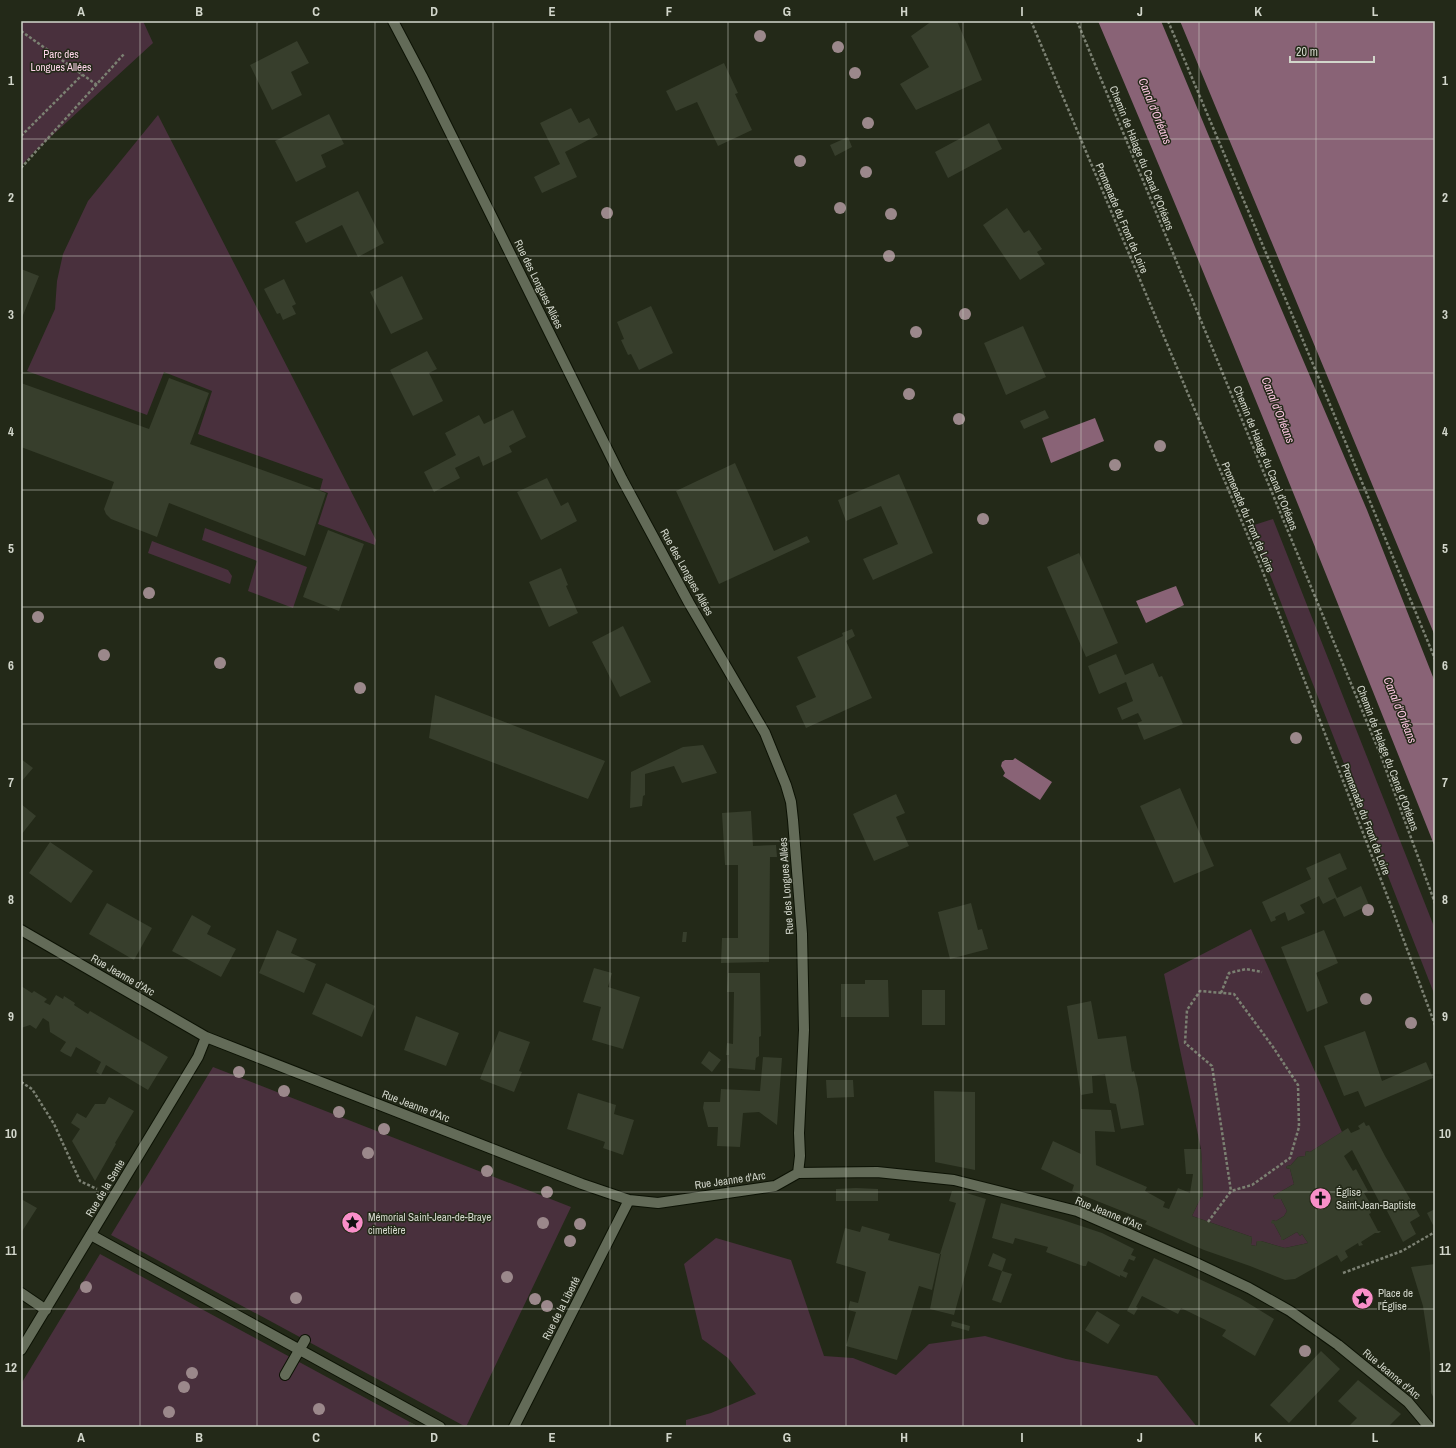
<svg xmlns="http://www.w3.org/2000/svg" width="1456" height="1448" font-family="'Archivo Narrow',sans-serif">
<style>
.green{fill:#49303d}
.water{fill:#896376}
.building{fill:#373e2c}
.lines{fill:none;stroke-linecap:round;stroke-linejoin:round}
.lane-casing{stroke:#0c1204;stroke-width:12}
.street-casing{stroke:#0c1204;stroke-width:12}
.path{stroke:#7b8072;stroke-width:2.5;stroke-dasharray:3 2;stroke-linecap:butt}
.lane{stroke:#636b58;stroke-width:10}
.street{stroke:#636b58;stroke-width:10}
.tree{fill:#9b888b}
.grid{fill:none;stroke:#d2d6cb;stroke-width:1;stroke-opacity:0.55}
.labels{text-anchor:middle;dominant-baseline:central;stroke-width:3;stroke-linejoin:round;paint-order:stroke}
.park-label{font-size:11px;fill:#fdd5e9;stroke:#232918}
.street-label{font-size:11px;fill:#d2d6cb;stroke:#232918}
.poi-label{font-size:11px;fill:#d2d6cb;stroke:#232918;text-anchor:start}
.water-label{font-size:12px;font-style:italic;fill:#f8c3de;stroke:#232918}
.neatline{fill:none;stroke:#d2d6cb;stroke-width:1.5}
.grid-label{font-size:13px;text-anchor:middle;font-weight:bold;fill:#d2d6cb}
</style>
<rect width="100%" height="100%" fill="#232918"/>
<path class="green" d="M21 21H143L153 43 32 154 21 166Z
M158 115 376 540 375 545 318 524 328 493 320 490 323 479 198 434 212 391 164 372 147 415 27 371 55 309 57 281 63 254 88 201Z
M1273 519 1435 929V996L1251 526Z
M205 528 307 567 293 608 248 591 257 561 202 540Z
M152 541 228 570 232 576 230 584 148 553Z
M1251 929 1342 1132 1310 1152 1306 1151 1305 1156 1298 1157 1291 1165 1287 1166 1286 1168 1290 1169 1294 1184 1273 1196 1275 1199H1281L1287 1211 1284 1216 1276 1221 1272 1220 1281 1237V1240H1283L1297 1232 1300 1236 1302 1234 1308 1243 1285 1248 1261 1241H1257L1256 1246 1251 1245 1252 1237 1192 1216 1201 1197H1203L1201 1149 1164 974Z
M213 1067 571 1207 466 1427 111 1235Z
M716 1238 791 1260 824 1356 853 1358 896 1375 929 1344 985 1336 1066 1359 1157 1376 1197 1427H686V1420L711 1413 756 1394 728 1358 702 1339 684 1264Z
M100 1254 419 1427H21V1384Z"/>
<path class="water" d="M1098 21H1161L1260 259 1367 510 1435 682V847C1325 571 1215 295 1098 21Z
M1180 21H1435V636Z
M1095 418 1104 441 1051 463 1042 438Z
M1176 586 1184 605 1146 623 1136 601Z
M1015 758 1052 782 1040 800 1003 776 1005 773 1001 766 1002 762 1005 760H1013Z"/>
<path class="building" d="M932 21H957L982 80 916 110 900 84 929 67 911 36Z
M297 41 309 63 291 72 302 95 272 110 250 65Z
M724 63 738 93 735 94 752 130 718 146 697 102 676 111 666 91Z
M571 108 579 123 589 118 598 135 565 152 577 177 542 193 534 177 560 164 540 123Z
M329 114 344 144 321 155 326 167 296 182 275 141Z
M989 123 1002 149 948 178 935 152Z
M848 137 852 147 835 156 830 145Z
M358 191 384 243 358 257 342 225 306 243 295 222Z
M1007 208 1024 233 1029 230 1042 249 1037 252 1045 264 1020 280 983 225Z
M21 269 39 276 21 320Z
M402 276 423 319 391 334 370 292Z
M284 279 296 304 292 306 296 314 283 320 280 313 277 314 264 289Z
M651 306 673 353 639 370 631 354 628 355 621 340 624 339 617 322Z
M1023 326 1046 377 1006 395 984 343Z
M427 351 437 369 429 373 443 401 413 416 390 370Z
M169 378 209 393 190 444 326 493 305 556 169 503 157 537 111 519 106 514 104 509 114 482 21 447V383L149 429Z
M513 410 526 437 509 446 512 452 483 466 479 456 455 468 460 478 434 492 424 472 456 455 445 433 479 415 484 424Z
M1045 410 1049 418 1024 429 1020 421Z
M735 463 774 551 807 536 810 542 719 584 676 491Z
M899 474 933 553 873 580 863 559 898 544 881 506 846 521 838 500Z
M547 478 561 506 568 502 577 521 541 540 517 492Z
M328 530 364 544 339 611 303 597Z
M1079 553 1118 643 1086 657 1047 567Z
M561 568 568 585 566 586 578 613 549 627 529 582Z
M623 626 651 682 620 697 592 642Z
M852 629 855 636 846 641 872 698 806 728 796 706 816 697 797 657 843 636 842 633Z
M1116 654 1125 675 1153 663 1159 677 1162 676 1183 724 1144 740 1137 723 1142 721 1138 713 1122 720 1117 708 1133 701 1126 682 1099 694 1088 666Z
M435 695 605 761 588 799 429 738Z
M703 745 717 773 682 783 674 766 645 774V795L643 796 642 806 630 808 631 772 683 747Z
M21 759 33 768 21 782Z
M1180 788 1214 866 1174 883 1140 806Z
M896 794 905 813 896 817 909 846 874 861 853 814Z
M21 804 36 816 21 835Z
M751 811 753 846 776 845 777 857H770L769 962 721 963 722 938H738V865H725L722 813Z
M50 842 93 871 71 903 29 873Z
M1340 853 1347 869 1328 878 1337 898 1361 886 1369 905 1344 917 1335 898 1323 904 1319 896 1300 905 1305 913 1288 921 1285 912 1275 917 1276 920 1271 922 1262 902 1311 879 1306 868Z
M107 903 152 928 134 960 89 934Z
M971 903 978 930 982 929 988 949 950 959 938 912Z
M192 915 211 926 207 934 236 949 221 977 172 951Z
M277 930 297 939 291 953 316 964 304 993 259 973Z
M1324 930 1338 963 1316 973 1328 1003 1307 1012 1281 947Z
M683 932H687L686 942H682Z
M594 968 612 973 608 987 640 997 623 1049 592 1040 601 1007 583 1002Z
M728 973H760L761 1036 759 1037V1056L756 1058 755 1070 728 1068 729 1055H726L727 1043 733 1044 734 992H727Z
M865 980H888L889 1017H841V984H865Z
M326 983 375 1006 362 1037 312 1014Z
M21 986 32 993 34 991 47 999 44 1002 50 1005 56 995 63 999 64 996 75 1003 74 1005 88 1014 90 1011 168 1057 148 1090 106 1065 101 1075 96 1072 101 1062 76 1047 71 1057 65 1054 60 1051 66 1042 50 1032 49 1022 43 1018 36 1029 30 1025 21 1028Z
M922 990H945V1025H922Z
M1091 1001 1098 1039 1126 1036 1132 1072 1134 1071 1138 1088 1144 1125 1121 1129 1116 1104 1110 1103 1105 1074 1092 1076 1093 1093 1081 1095 1067 1006Z
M416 1016 459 1033 446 1066 404 1050Z
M499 1031 530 1042 519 1071 522 1072 514 1092 480 1079Z
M1365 1031 1382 1081 1426 1062 1433 1078 1365 1107 1358 1091 1344 1096 1324 1046Z
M709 1051 721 1060 712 1072 701 1063Z
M763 1057 782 1058 777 1125 759 1112 743 1113 740 1147 717 1146 718 1127H708L703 1108 704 1102H720L721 1089 760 1091Z
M826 1080H853L854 1097 827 1098Z
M934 1091 975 1092V1170L935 1162Z
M578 1093 616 1105 614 1114 634 1120 623 1155 603 1148 605 1142 567 1129Z
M109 1097 134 1111 115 1143 116 1144 95 1181 72 1141 80 1129 71 1123 77 1113 86 1118 95 1104H105Z
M1081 1109 1111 1110 1115 1132 1095 1131 1096 1165 1147 1187 1145 1191 1165 1202 1163 1207 1169 1209 1178 1188 1190 1193 1193 1174H1186L1184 1149H1201L1202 1164 1203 1197H1201L1192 1216 1252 1237 1251 1245 1256 1246 1257 1241H1261L1285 1248 1308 1243 1302 1234 1300 1236 1297 1232 1283 1240H1281V1237L1274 1224 1271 1223 1272 1220 1276 1221 1284 1216 1287 1211 1281 1199H1275L1273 1196 1294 1184 1290 1169 1286 1168 1287 1166 1291 1165 1298 1157 1305 1156 1306 1151 1310 1152 1348 1128 1351 1133 1360 1129 1358 1126 1364 1122 1366 1126 1369 1125 1385 1156 1420 1216 1410 1222 1416 1234 1403 1242 1386 1209H1383L1352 1150 1344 1156 1353 1171 1356 1169 1368 1191 1364 1193 1373 1208 1370 1210 1371 1213 1369 1214 1378 1231H1381L1379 1233H1375L1361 1242 1363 1245 1359 1246 1358 1243 1345 1251 1348 1257 1341 1262 1337 1255 1295 1279 1285 1280 1250 1266 1204 1250 1145 1224 1147 1221 1072 1191 1074 1185 1041 1169 1053 1141 1081 1154Z
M856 1188 878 1189V1201H836V1189Z
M952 1191H960L986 1199 954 1315 930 1309 941 1254H940L956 1203 949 1201Z
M21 1199 37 1208 21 1233Z
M1001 1203 1063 1220 1102 1233 1134 1249 1131 1255 1136 1257 1134 1261 1129 1259 1123 1271 1128 1273 1126 1278 1120 1275V1277L1088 1261 1086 1266H1083L1046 1252 1048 1247 1015 1238 1013 1244 992 1238Z
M1435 1209V1224L1433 1225 1427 1213Z
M862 1226 890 1234 888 1240 940 1254 932 1290 919 1286 897 1360 846 1346 856 1312 848 1310 850 1301 858 1303 866 1272 836 1263 845 1228 860 1232Z
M993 1253 1006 1259 1002 1271 988 1266Z
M1154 1258 1240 1298 1274 1319 1255 1356 1222 1336 1226 1330 1181 1308 1178 1314 1142 1296 1136 1307 1138 1308 1134 1315 1127 1311Z
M1435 1264V1400L1431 1393 1430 1353 1423 1306 1411 1267Z
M1002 1271 1012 1274 1001 1303 992 1300Z
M1097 1311 1120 1325 1108 1344 1085 1330Z
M952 1321 970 1326 969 1331 951 1326Z
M1321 1351 1340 1369 1289 1423 1270 1405Z
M1358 1380 1401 1414 1388 1427H1348L1357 1418 1338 1401Z
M410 1422 419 1427H407Z"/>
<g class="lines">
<defs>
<path id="lane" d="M91 1235 440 1427
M285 1375 305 1340"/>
<path id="street" d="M393 21 422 76 622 479 689 603 765 733 786 785 791 802 793 820 802 934 804 1030 799 1133 800 1156 798 1173
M21 930 206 1037 582 1184 629 1200 658 1203 775 1186 798 1173 877 1172 954 1180 1077 1211 1194 1262 1249 1288 1290 1311 1338 1345 1408 1402 1429 1427
M21 1293 46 1310
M21 1350 198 1057 206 1037
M514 1427 629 1200"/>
</defs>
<use href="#lane" class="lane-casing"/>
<use href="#street" class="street-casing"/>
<path class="path" d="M1031 21 1261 567 1393 911 1435 1025
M1077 21 1381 756 1435 903
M1168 21 1326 395 1435 659
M21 31 97 85
M21 136 82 75
M21 168 124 54
M1221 993 1229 973 1246 969 1262 972
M21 1082 32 1089 54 1124 80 1181 97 1189
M1208 1222 1231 1191 1212 1066 1185 1043 1187 1010 1200 991 1234 994 1273 1047 1298 1085 1299 1127 1290 1158 1252 1185 1231 1191
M1343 1273 1402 1251 1435 1232"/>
<use href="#lane" class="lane"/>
<use href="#street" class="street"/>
</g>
<g class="tree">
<circle cx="760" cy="36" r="6"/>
<circle cx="838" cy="47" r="6"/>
<circle cx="855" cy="73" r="6"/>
<circle cx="868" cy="123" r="6"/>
<circle cx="800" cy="161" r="6"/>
<circle cx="866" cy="172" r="6"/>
<circle cx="840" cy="208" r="6"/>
<circle cx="607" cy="213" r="6"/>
<circle cx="891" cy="214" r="6"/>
<circle cx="889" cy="256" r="6"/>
<circle cx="965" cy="314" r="6"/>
<circle cx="916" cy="332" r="6"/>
<circle cx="909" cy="394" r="6"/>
<circle cx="959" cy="419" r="6"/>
<circle cx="1160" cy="446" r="6"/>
<circle cx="1115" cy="465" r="6"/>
<circle cx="983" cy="519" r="6"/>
<circle cx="149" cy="593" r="6"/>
<circle cx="38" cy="617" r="6"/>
<circle cx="104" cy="655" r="6"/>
<circle cx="220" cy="663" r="6"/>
<circle cx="360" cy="688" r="6"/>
<circle cx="1296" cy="738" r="6"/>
<circle cx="1368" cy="910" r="6"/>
<circle cx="1366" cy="999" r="6"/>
<circle cx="1411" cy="1023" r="6"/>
<circle cx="239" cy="1072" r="6"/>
<circle cx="284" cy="1091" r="6"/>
<circle cx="339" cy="1112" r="6"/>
<circle cx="384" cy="1129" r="6"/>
<circle cx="368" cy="1153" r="6"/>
<circle cx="487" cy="1171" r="6"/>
<circle cx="547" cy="1192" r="6"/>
<circle cx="543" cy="1223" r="6"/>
<circle cx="580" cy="1224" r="6"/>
<circle cx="570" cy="1241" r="6"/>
<circle cx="507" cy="1277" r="6"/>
<circle cx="86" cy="1287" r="6"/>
<circle cx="296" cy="1298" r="6"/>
<circle cx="535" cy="1299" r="6"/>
<circle cx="547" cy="1306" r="6"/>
<circle cx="1305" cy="1351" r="6"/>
<circle cx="192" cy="1373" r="6"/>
<circle cx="184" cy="1387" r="6"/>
<circle cx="319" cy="1409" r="6"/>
<circle cx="169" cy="1412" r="6"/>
</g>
<path class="grid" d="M140 21V1427M257 21V1427M375 21V1427M493 21V1427M610 21V1427M728 21V1427M846 21V1427M963 21V1427M1081 21V1427M1199 21V1427M1316 21V1427M21 139H1435M21 256H1435M21 373H1435M21 490H1435M21 607H1435M21 724H1435M21 841H1435M21 958H1435M21 1075H1435M21 1192H1435M21 1309H1435"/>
<defs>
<symbol id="church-disc" viewBox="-11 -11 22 22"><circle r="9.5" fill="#f98fc9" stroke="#232918"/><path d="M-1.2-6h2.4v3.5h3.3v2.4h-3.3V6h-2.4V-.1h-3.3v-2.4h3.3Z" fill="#111"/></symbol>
<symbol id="sight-disc" viewBox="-11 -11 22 22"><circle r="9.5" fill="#f98fc9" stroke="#232918"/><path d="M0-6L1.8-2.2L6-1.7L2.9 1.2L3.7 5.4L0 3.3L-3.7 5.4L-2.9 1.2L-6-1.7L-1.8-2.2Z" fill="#111"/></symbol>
</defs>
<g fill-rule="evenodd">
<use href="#church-disc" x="1308" y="1186" width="25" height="25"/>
<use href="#sight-disc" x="340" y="1210" width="25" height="25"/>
<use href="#sight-disc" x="1350" y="1286" width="25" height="25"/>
</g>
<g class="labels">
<g class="park-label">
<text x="61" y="54">Parc des<tspan x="61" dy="13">Longues Allées</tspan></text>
</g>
<g class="street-label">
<text transform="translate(1142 158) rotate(68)">Chemin de Halage du Canal d'Orléans</text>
<text transform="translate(1122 218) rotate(67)">Promenade du Front de Loire</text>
<text transform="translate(539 284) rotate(64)">Rue des Longues Allées</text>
<text transform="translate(1266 458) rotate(68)">Chemin de Halage du Canal d'Orléans</text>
<text transform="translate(1248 517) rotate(67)">Promenade du Front de Loire</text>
<text transform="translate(687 572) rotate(61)">Rue des Longues Allées</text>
<text transform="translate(1388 758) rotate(69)">Chemin de Halage du Canal d'Orléans</text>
<text transform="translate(1366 819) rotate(69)">Promenade du Front de Loire</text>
<text transform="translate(786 886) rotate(-94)">Rue des Longues Allées</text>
<text transform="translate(123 975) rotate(30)">Rue Jeanne d'Arc</text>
<text transform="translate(416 1106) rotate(21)">Rue Jeanne d'Arc</text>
<text transform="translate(730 1180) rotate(-8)">Rue Jeanne d'Arc</text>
<text transform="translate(105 1188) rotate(-59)">Rue de la Sente</text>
<text transform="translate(1109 1213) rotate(22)">Rue Jeanne d'Arc</text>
<text transform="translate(561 1308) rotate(-63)">Rue de la Liberté</text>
<text transform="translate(1392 1374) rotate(40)">Rue Jeanne d'Arc</text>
</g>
<g class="poi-label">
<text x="1336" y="1192">Église<tspan x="1336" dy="13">Saint-Jean-Baptiste</tspan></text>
<text x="368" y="1217">Mémorial Saint-Jean-de-Braye<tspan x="368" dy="13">cimetière</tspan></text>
<text x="1378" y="1293">Place de<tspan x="1378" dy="13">l'Église</tspan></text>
</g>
<g class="water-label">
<text transform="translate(1155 111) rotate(68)">Canal d'Orléans</text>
<text transform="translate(1278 410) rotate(68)">Canal d'Orléans</text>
<text transform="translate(1400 710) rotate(68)">Canal d'Orléans</text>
</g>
</g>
<rect width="1456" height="1448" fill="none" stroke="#232918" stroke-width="44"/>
<path d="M1290 56v6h84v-6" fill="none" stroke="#d2d6cb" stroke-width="2"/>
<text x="1296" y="56" font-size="12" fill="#d2d6cb" stroke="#232918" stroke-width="3" paint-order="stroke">20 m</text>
<rect x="22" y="22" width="1412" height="1404" class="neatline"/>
<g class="grid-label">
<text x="81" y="16">A</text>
<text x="199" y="16">B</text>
<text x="316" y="16">C</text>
<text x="434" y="16">D</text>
<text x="552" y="16">E</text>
<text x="669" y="16">F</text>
<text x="787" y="16">G</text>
<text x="904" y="16">H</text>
<text x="1022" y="16">I</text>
<text x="1140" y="16">J</text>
<text x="1258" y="16">K</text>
<text x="1375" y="16">L</text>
<text x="11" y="85">1</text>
<text x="1445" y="85">1</text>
<text x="11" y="202">2</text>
<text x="1445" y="202">2</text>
<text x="11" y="319">3</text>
<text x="1445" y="319">3</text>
<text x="11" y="436">4</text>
<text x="1445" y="436">4</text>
<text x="11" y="553">5</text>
<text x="1445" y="553">5</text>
<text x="11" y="670">6</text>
<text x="1445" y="670">6</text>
<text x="11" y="787">7</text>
<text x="1445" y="787">7</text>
<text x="11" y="904">8</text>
<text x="1445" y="904">8</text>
<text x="11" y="1021">9</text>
<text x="1445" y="1021">9</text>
<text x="11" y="1138">10</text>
<text x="1445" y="1138">10</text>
<text x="11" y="1255">11</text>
<text x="1445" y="1255">11</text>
<text x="11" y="1372">12</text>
<text x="1445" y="1372">12</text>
<text x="81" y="1442">A</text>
<text x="199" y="1442">B</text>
<text x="316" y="1442">C</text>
<text x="434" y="1442">D</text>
<text x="552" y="1442">E</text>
<text x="669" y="1442">F</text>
<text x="787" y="1442">G</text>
<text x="904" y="1442">H</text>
<text x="1022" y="1442">I</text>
<text x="1140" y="1442">J</text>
<text x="1258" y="1442">K</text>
<text x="1375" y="1442">L</text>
</g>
</svg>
